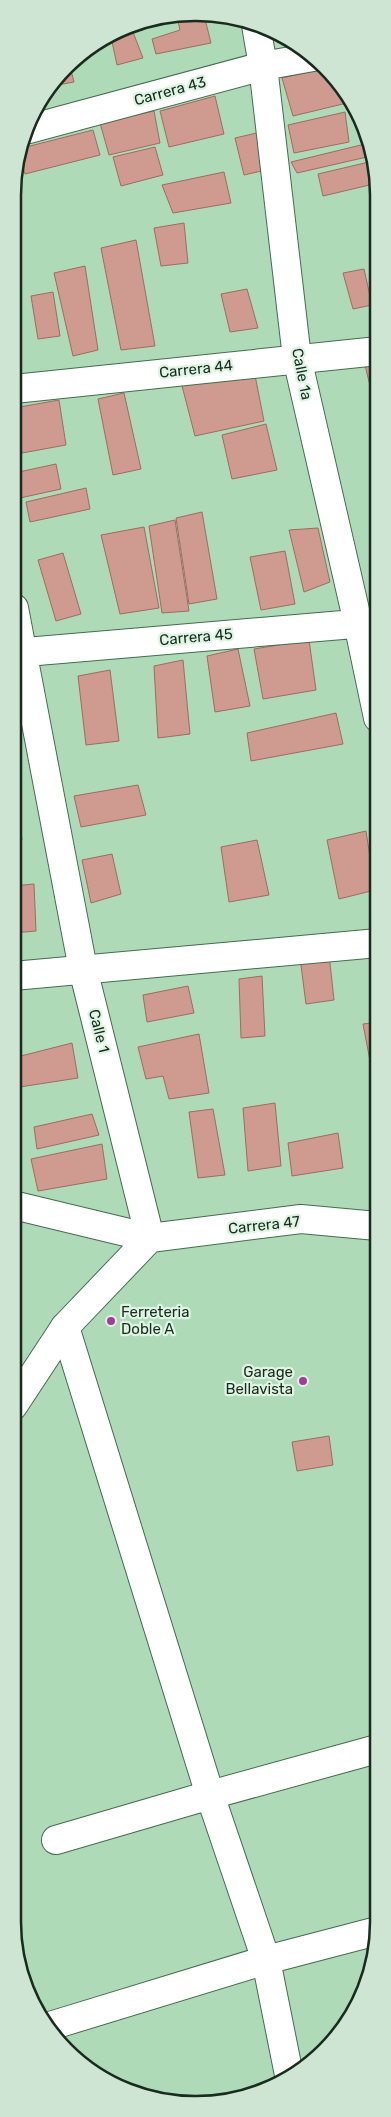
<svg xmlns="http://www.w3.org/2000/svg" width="391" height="2117" font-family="Rubik,sans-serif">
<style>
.building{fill:#cf9a8f;stroke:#9d6c62}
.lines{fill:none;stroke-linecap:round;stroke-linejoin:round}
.minor-casing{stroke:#446c4f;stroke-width:30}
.tertiary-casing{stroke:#446c4f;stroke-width:30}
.secondary-casing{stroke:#446c4f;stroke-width:30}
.minor{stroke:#fff;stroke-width:28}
.tertiary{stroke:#fff;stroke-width:28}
.secondary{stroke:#fff;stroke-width:28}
.poi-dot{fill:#a53a9b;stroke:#dff5e3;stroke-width:2}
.labels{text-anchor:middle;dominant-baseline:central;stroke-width:4.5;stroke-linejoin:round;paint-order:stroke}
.street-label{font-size:15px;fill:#192b1e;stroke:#dff5e3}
.poi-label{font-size:15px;fill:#192b1e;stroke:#dff5e3;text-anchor:start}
.rim{fill:none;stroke:#192b1e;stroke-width:2.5}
</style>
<rect width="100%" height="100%" fill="#aedab8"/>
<path class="building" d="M204 15 211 43 156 54 152 39 180 30 177 17Z
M131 27 143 58 117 65 111 37Z
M70 66 74 82 52 86Z
M327 68 346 98 347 103 293 116 282 78Z
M215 96 224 134 169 147 160 111Z
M154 111 160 143 109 155 100 123Z
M345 112 349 142 294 153 288 125Z
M93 130 100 155 25 174 19 156 22 148Z
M261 132 270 169 244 175 235 138Z
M365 144 367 157 297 173 291 162Z
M155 147 163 175 121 186 113 157Z
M373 161 378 183 323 196 318 174Z
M18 162 21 181 14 183V172Z
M224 172 231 203 173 213 162 185Z
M184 223 188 263 161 266 154 228Z
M136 240 155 346 121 350 101 248Z
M85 266 98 350 73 356 54 273Z
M364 269 372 305 353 309 343 273Z
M247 289 258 328 230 332 221 294Z
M53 292 60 336 38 339 31 296Z
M378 359V393L372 394 364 361Z
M253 365 264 421 195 436 181 382Z
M124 393 141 469 113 475 98 399Z
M59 400 66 445 22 453 14 408Z
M266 424 277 470 232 479 222 435Z
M378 451V477H376L370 453Z
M56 464 61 489 20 498 14 473Z
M86 488 90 509 30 522 26 502Z
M202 512 217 599 189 604 176 518Z
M175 520 189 611 162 613 149 526Z
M144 527 159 608 120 614 101 535Z
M318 528 330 582 304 592 289 530Z
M285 551 295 604 261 610 250 557Z
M63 553 81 614 56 621 38 560Z
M309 640 316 690 263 699 254 649Z
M238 649 250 706 215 712 207 656Z
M183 660 190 734 158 738 154 666Z
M110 670 119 741 86 745 78 676Z
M336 713 343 744 251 761 247 733Z
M138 785 146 815 81 827 74 796Z
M18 809 22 840 13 841V810Z
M366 831 375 890 339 899 327 840Z
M257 840 269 895 229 902 221 847Z
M112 854 121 894 91 903 82 860Z
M34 884 36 931 13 933V886Z
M329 954 334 1000 306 1004 300 958Z
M378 960V1000L370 962Z
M262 976 265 1036 241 1038 239 979Z
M188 986 194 1013 147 1022 143 995Z
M378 1022V1065L371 1066 363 1024Z
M199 1034 209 1093 169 1099 163 1076 146 1079 138 1047Z
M72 1043 78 1078 13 1088V1058Z
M275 1103 281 1166 248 1171 243 1108Z
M213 1109 225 1175 198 1178 189 1112Z
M92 1114 99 1135 37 1149 34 1127Z
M338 1133 343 1168 292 1176 288 1143Z
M102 1144 107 1179 38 1191 31 1159Z
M329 1436 333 1465 297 1471 292 1442Z"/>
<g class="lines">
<defs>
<path id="minor" d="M256 25 263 66 297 358 358 623 378 718
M29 129 263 66 313 57
M14 389 378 351
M14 653 378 622
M13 976 378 943
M65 1327 210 1795 266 1960 289 2075
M56 1840 210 1795 377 1749
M50 2026 266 1960 377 1931"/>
<path id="tertiary" d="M13 1205 150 1238"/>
<path id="secondary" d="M150 1238 301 1219 377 1226
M13 1406 65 1327 150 1238 83 969 14 608"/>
</defs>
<use href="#minor" class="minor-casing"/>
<use href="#tertiary" class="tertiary-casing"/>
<use href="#secondary" class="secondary-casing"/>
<use href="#minor" class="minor"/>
<use href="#tertiary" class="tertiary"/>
<use href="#secondary" class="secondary"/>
</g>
<g class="poi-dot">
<circle cx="111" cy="1321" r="5"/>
<circle cx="303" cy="1381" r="5"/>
</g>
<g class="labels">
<g class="street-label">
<text transform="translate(170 91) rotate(-15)">Carrera 43</text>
<text transform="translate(196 369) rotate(-6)">Carrera 44</text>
<text transform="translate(302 374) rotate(79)">Calle 1a</text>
<text transform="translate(196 637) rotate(-5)">Carrera 45</text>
<text transform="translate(99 1031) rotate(76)">Calle 1</text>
<text transform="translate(264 1225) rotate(-6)">Carrera 47</text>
</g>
<g class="poi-label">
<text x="121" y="1312">Ferreteria<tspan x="121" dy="17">Doble A</tspan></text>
<text x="293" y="1372" text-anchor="end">Garage<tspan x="293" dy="17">Bellavista</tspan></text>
</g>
</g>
<path d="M0 0H391V2117H0ZM195 21H196A174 174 0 0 1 370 195V1922A174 174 0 0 1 196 2096H195A174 174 0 0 1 21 1922V195A174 174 0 0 1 195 21Z" fill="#cfe5d3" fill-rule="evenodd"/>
<path class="rim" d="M195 21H196A174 174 0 0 1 370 195V1922A174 174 0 0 1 196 2096H195A174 174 0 0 1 21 1922V195A174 174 0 0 1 195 21Z"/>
</svg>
